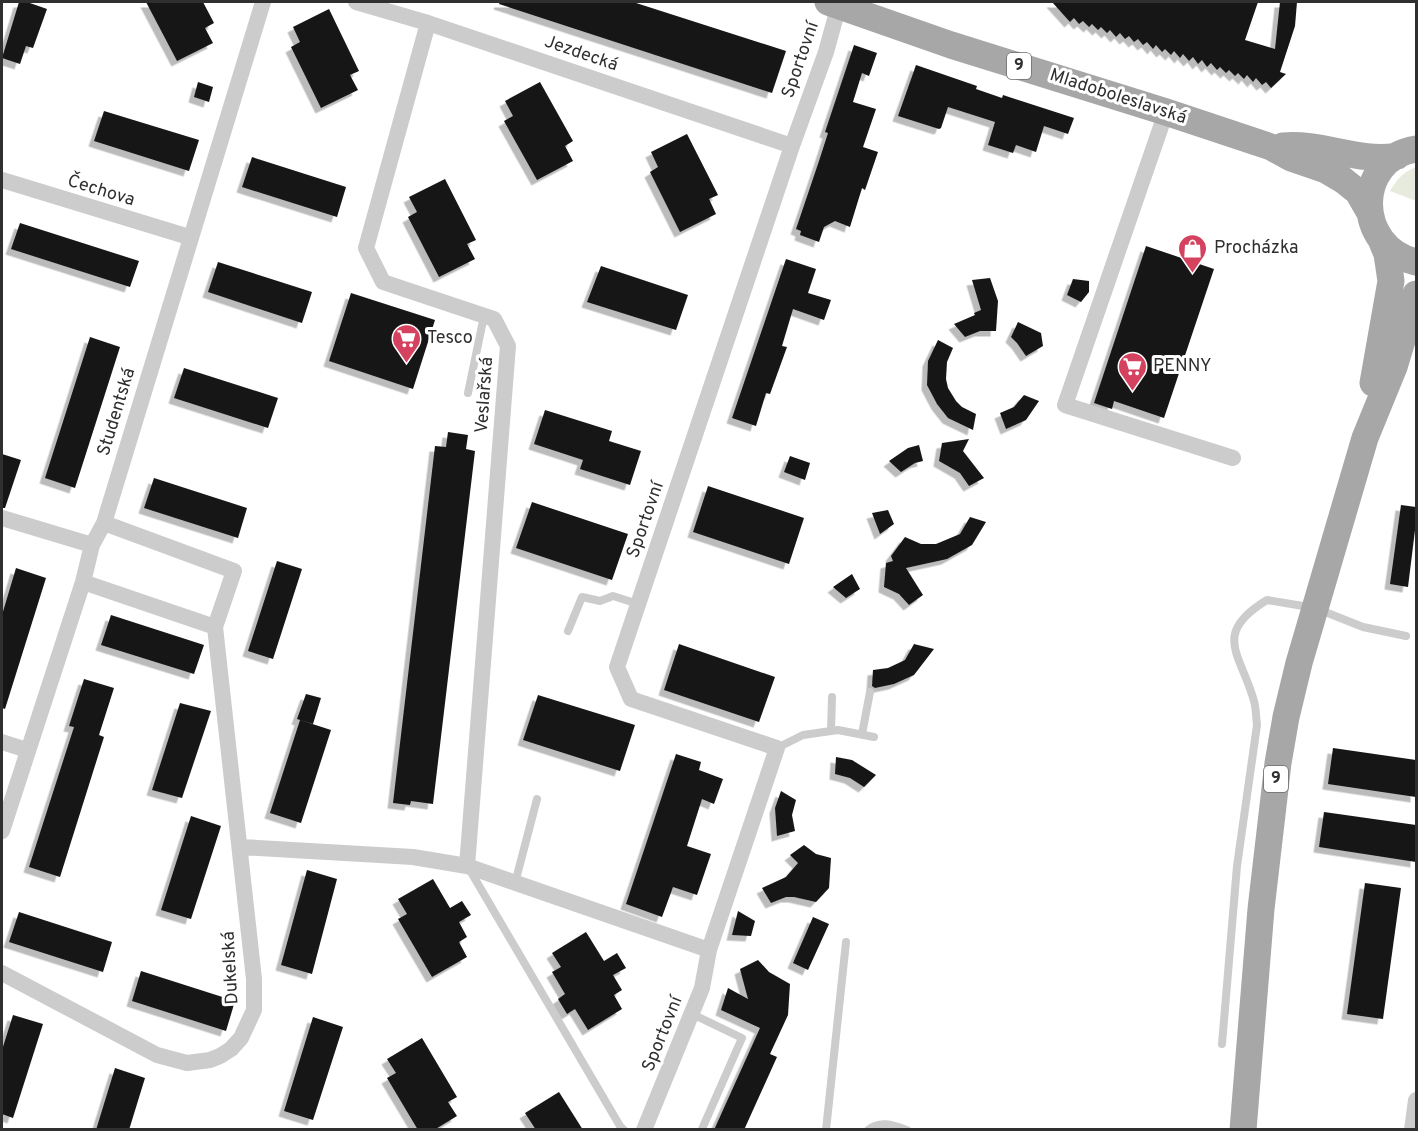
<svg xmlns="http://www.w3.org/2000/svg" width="1418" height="1131" font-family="Overpass,sans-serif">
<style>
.green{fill:#e7ebde}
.building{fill:#161616;filter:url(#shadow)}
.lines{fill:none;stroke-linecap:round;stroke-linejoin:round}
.lane{stroke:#ccc;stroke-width:8}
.street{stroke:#ccc;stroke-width:16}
.primary{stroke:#a7a7a7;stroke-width:27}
.labels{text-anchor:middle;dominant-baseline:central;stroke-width:6;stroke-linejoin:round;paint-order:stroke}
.shield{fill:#fff;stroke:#6d6d6d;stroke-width:1.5}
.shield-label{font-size:16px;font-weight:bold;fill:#2f2f2f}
.street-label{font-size:18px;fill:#2f2f2f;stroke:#fff}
.poi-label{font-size:18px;fill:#2f2f2f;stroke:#fff;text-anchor:start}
</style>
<defs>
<filter id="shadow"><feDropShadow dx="-5.5" dy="5.5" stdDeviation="0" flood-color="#0004"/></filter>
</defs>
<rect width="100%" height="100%" fill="#fff"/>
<path class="green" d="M1416 167V201L1390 191C1397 179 1403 172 1416 167Z"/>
<path class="building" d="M19 2H27L47 9 33 48 26 46 20 64 2 58Z
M146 2H203L214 23 205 28 213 43 177 61Z
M500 2H633L786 51 772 93 499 4Z
M1052 2H1258L1245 40 1275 49 1280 2H1297L1295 26 1280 72 1286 74 1271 88 1266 82 1262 85 1256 78 1253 82 1247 75 1244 79 1238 73 1235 76 1229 70 1226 73 1220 67 1217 70 1211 63 1207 67 1202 60 1198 64 1193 57 1189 61 1183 54 1180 58 1174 51 1171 55 1165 49 1162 52 1156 45 1153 49 1147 42 1143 45 1138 39 1134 42 1129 36 1125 39 1120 33 1116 37 1110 30 1107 33 1101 27 1098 30 1092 24 1089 27 1083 21 1079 24 1074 18 1070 22Z
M329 9 359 71 350 75 358 90 321 108 291 47 300 42 293 27Z
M854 45 877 53 869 76 862 73 853 102 876 109 863 147 878 152 865 190 862 188 850 227 835 221 824 227 819 242 800 235 801 231 796 229 819 161 828 133 825 132Z
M916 65 977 86 976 89 1002 98 1003 95 1074 118 1068 134 1044 126 1036 152 1016 145 1013 153 988 145 995 122 948 107 941 128 939 129 898 116Z
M198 82 213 87 209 102 194 97Z
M540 82 573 141 565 146 573 161 537 180 504 121 513 116 505 101Z
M104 111 199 140 189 171 94 141Z
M687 134 718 195 709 199 716 214 680 232 650 172 658 167 651 152Z
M252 157 346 187 337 217 242 187Z
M445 179 476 240 467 244 475 259 439 277 408 217 417 212 409 197Z
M20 223 139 261 130 287 11 249Z
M1146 246 1214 269 1164 418 1114 401 1112 409 1094 403Z
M786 259 816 269 808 293 831 300 824 320 793 309 782 346 787 347 770 394 766 393 756 426 732 418Z
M218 262 312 292 302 323 208 292Z
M601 266 688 295 676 330 587 302Z
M990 278 998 301 996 331H980L965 337 954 324 975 315 974 313 981 310 972 280Z
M1073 279 1089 281V292L1081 302 1067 295Z
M351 293 435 320 413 389 329 361Z
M1018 322 1041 333 1043 346 1026 356 1017 343 1011 337Z
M90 337 120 347 75 488 45 478Z
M938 340 953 348 947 362 946 379 948 388 956 401 962 407 976 414 973 430 948 418 937 404 927 385 928 361Z
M184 368 278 398 268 428 174 398Z
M1024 395 1039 401 1026 420 1006 429 1000 413 1014 407Z
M545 410 612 431 609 441 641 451 630 485 580 469 583 460 534 444Z
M448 432 468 435 466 449 475 451 433 804 411 801 410 805 393 803 435 446 446 447Z
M969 439 963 451 984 478 969 486 960 473 939 461 942 443Z
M919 445 923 461 915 463 901 472 889 461 908 448Z
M2 454 21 460 5 508H2Z
M790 456 810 463 805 480 784 472Z
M154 478 247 508 238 538 144 508Z
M708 486 804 518 789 564 693 532Z
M532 502 628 534 612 580 516 548Z
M1401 505 1416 507V522L1408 587 1390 584Z
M888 510 894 524 880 534 872 513Z
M970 517 986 522 972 545 947 559 906 568 923 595 909 605 899 594 884 587 886 563 893 561 891 556 905 537 921 544H936L960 534Z
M277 561 302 569 273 659 248 651Z
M16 568 46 578 5 709 2 708V615Z
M852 574 860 589 846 598 833 587Z
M111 615 204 645 194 674 101 645Z
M679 644 775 677 759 722 664 690Z
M914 644 934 649 914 675 894 684 875 688 872 686 873 670 888 668 905 660Z
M84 679 114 688 99 735 104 737 60 877 29 867 74 727 69 726Z
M306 694 321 698 313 724 297 719Z
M538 695 635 725 620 771 523 740Z
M180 703 211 711 182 798 152 790Z
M300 720 331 730 301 823 270 813Z
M1333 748 1416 760V797L1328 784Z
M676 754 701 762 699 770 723 779 714 804 702 799 687 846 711 854 697 895 673 887 662 917 626 904Z
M836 757 852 760 876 775 864 787 850 778 835 774Z
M781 791 796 800 792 815 795 831 777 836 775 808Z
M1324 812 1416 825V862L1319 847Z
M191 816 221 826 191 919 161 910Z
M804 845 816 854 831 858 829 888 816 902 794 897H786L771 903 762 888 786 877 798 863 790 855Z
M307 870 337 879 312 974 281 965Z
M433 879 450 908 462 901 471 915 459 922 467 937 459 942 467 957 432 977 398 919 407 914 398 899Z
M1365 883 1401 888 1383 1019 1347 1014Z
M738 911 755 921 751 936 732 935Z
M19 912 112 942 103 972 9 942Z
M813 917 829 924 808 970 793 963Z
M586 932 604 961 617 953 626 968 613 975 622 990 614 995 622 1009 588 1030 575 1009 567 1014 558 999 565 994 552 972 561 967 552 953Z
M758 960 769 972 790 984 788 1015 770 1054 777 1057 744 1130H714L760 1028 721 1010 728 988 748 999 740 969Z
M141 971 235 1001 226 1031 132 1001Z
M13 1015 43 1024 13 1118 2 1114V1050Z
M313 1017 343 1027 313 1120 284 1111Z
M422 1038 457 1097 448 1102 457 1116 434 1130H418L387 1078 396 1073 387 1059Z
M115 1068 145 1078 129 1130H96Z
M559 1092 583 1130H536L525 1113Z"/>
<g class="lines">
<path class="lane" d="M468 393 484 316
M568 631 582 597 600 601 613 596 638 604
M831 731 832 697
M862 734 870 692
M777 748 803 735 838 730 874 737
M468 867 620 1126 624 1130
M515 883 537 799
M692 1014 742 1038 702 1129
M1222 1044 1237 866 1257 725C1256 717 1256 708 1254 701 1241 654 1211 634 1267 600L1315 608 1363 627 1406 636
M826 1130 846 942
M868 1130C880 1120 893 1125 907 1130"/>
<path class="street" d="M356 2 428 23 792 146
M428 23 366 248 383 282 494 319 508 346 467 866
M1166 112 1065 405 1233 458
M2 180 189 237
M2 518 92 545
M83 582 215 627
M2 742 27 750
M2 831 83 582 92 545 104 523 263 2
M241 847 413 857 467 866 709 950
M2 973 157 1055 187 1063 210 1060 220 1056 231 1049 241 1038 254 1010V979L215 627 234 571 104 523
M644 1130 702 988 709 950 777 748 631 699 617 667 792 146 826 52 839 5
M1412 1130 1416 1100"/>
<path class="primary" d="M828 2 951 45 1166 112 1271 147 1291 158 1326 170 1343 180 1358 192 1370 213
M1283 146C1321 142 1359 163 1397 156
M1416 149C1353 159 1355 248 1416 262
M1373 383 1391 281 1387 254 1382 242
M1243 1130 1261 909 1278 763 1286 717 1299 663 1365 438 1394 367 1416 294"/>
</g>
<defs>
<symbol id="shop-pin" viewBox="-11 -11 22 30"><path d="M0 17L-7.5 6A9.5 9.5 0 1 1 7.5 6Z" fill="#d5425f" stroke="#fff"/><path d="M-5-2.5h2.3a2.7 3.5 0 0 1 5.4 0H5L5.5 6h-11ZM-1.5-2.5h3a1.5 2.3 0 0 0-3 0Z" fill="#fff"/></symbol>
<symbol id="supermarket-pin" viewBox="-11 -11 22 30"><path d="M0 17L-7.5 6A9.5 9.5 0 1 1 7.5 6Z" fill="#d5425f" stroke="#fff"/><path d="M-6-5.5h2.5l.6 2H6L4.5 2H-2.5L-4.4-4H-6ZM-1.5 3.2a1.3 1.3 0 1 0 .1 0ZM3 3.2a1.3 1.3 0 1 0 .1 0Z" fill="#fff"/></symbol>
</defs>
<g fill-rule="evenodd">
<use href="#shop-pin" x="1176" y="232" width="33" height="45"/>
<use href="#supermarket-pin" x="390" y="322" width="33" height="45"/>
<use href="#supermarket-pin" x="1116" y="350" width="33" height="45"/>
</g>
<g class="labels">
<g class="shield">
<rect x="1007" y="53" width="24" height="26" rx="4.5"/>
<rect x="1264" y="766" width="24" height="26" rx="4.5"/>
</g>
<g class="shield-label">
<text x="1019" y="66">9</text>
<text x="1276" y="779">9</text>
</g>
<g class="street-label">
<text transform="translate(581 54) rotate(19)">Jezdecká</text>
<text transform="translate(801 60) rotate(-71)">Sportovní</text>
<text transform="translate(1118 97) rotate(18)">Mladoboleslavská</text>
<text transform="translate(101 191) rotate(17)">Čechova</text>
<text transform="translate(485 395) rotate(-86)">Veslařská</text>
<text transform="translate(117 412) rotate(-73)">Studentská</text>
<text transform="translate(646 520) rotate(-71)">Sportovní</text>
<text transform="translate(231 968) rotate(-93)">Dukelská</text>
<text transform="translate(663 1034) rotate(-68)">Sportovní</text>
</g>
<g class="poi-label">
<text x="1214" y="248">Procházka</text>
<text x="427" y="338">Tesco</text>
<text x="1153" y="366">PENNY</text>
</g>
</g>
<rect width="1418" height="1131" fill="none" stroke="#2f2f2f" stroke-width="6"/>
</svg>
